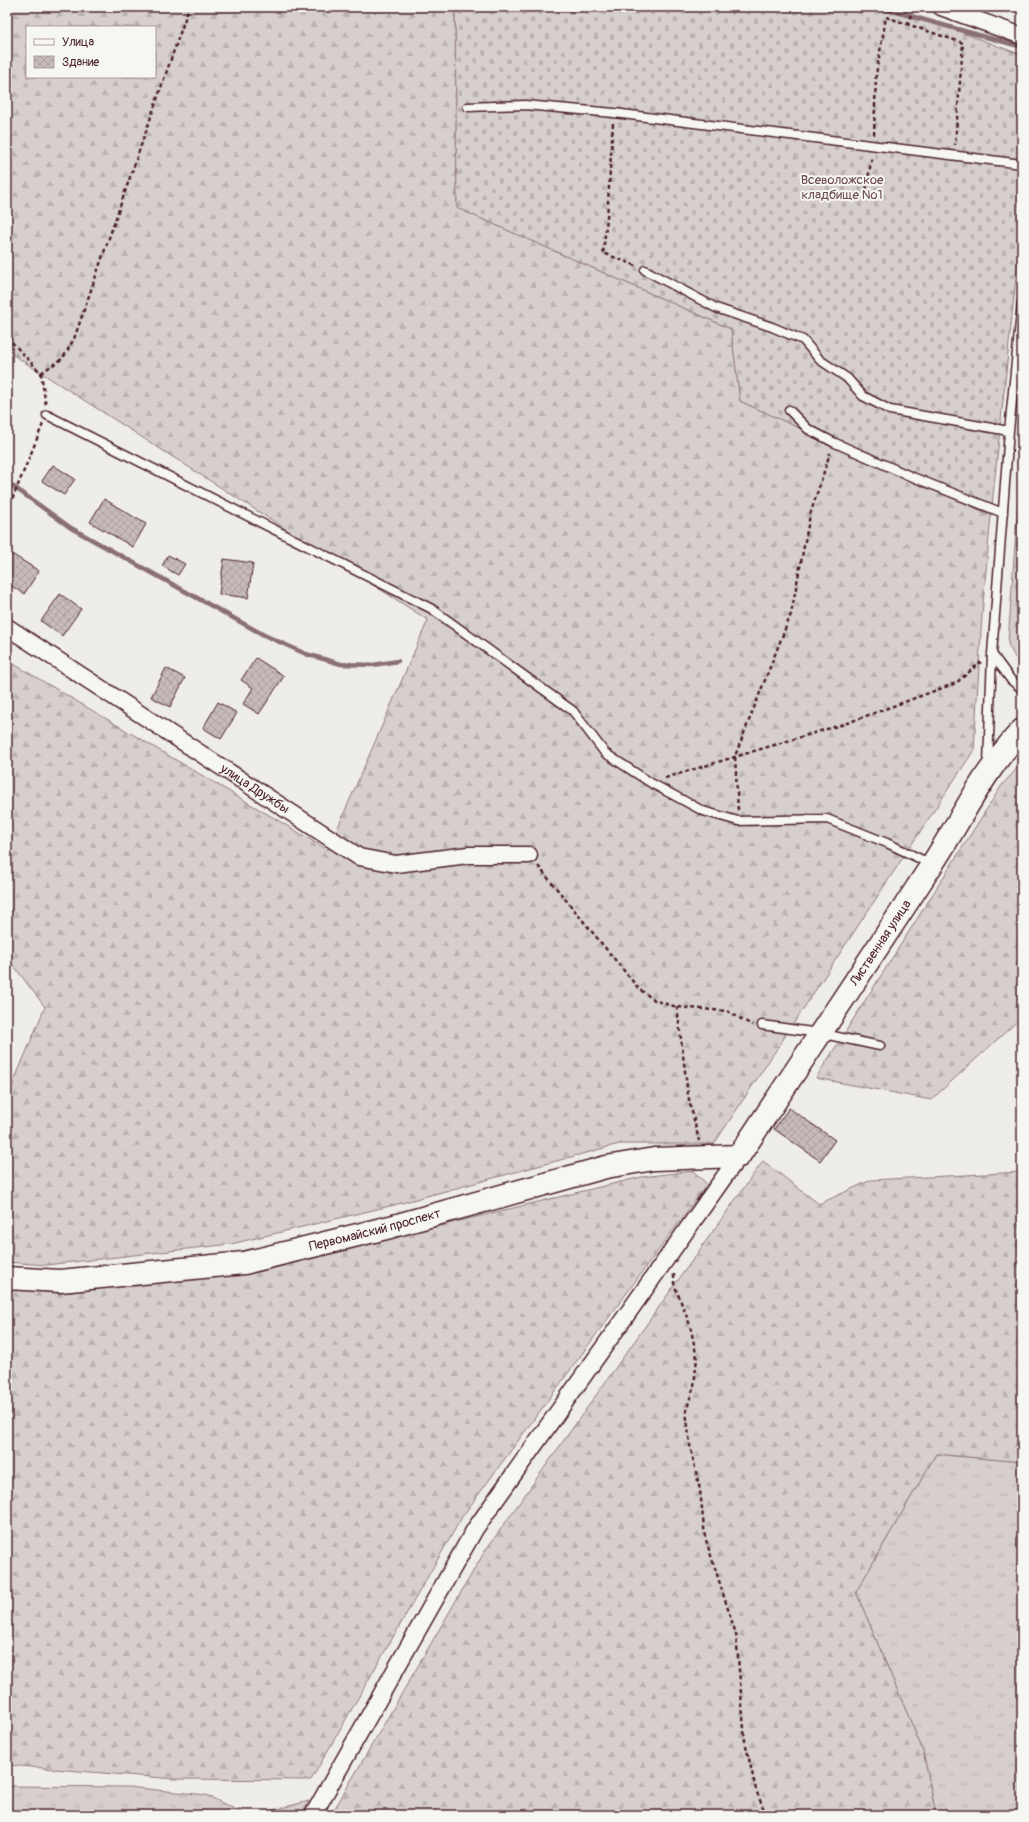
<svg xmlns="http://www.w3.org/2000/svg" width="1029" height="1822" font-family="Pangolin,sans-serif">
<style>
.grass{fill:url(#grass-tufts);stroke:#90777c}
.forest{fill:url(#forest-firs);stroke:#90777c;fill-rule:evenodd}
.cemetery{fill:url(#cemetery-stones);stroke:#90777c}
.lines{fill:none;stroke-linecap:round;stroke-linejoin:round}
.stream{stroke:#8a6f74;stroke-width:4.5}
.building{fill:url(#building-cross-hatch);stroke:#4a1f2b}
.lane-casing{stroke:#4a1f2b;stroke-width:11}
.street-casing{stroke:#4a1f2b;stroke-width:19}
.secondary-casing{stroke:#4a1f2b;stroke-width:25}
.path{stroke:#4a1f2b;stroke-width:2.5;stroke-dasharray:4 3;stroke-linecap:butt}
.lane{stroke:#f6f6f2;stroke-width:8}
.street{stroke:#f6f6f2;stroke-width:16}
.secondary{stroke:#f6f6f2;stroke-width:22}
.labels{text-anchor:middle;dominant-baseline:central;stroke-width:4;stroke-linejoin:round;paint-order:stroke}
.park-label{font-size:13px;fill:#6d4b54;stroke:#f6f6f2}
.street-label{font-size:13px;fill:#4a1f2b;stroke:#f6f6f2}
</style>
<defs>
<pattern id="grass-tufts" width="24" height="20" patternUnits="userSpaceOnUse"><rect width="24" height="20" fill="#d7cfce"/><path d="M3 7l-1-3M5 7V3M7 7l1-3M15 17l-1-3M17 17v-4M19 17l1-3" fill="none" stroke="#bab1b1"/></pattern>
<pattern id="forest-firs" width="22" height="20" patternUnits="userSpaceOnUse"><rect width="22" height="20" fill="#d7cfce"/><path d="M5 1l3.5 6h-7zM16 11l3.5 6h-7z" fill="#bab1b1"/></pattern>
<pattern id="cemetery-stones" width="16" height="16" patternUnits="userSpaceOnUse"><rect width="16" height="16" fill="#d7cfce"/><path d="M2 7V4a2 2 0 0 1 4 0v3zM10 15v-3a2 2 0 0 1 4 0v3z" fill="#bab1b1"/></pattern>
<pattern id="building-cross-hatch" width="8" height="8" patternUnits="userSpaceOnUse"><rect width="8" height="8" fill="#c6babb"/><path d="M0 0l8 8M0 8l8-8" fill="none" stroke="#ac9fa1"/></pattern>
</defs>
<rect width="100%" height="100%" fill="#efedea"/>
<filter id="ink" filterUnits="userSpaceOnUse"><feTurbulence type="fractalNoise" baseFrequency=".025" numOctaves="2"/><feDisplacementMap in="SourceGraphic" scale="8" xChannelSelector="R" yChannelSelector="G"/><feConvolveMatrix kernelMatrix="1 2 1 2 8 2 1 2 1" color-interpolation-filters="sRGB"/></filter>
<g filter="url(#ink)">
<path class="grass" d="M936 1454 1022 1462V1815H936L923 1751 856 1592Z
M7 1786 128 1787 206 1795 247 1815H7Z
M309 1801 301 1815H253Z"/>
<path class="forest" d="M7 7H455L457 208 731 329 740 401 991 515 982 615 974 750 714 1144H619L394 1205 231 1244 46 1265 7 1262V1098L45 1007 7 957V660L328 850 428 620 7 351ZM27 27H155V77H27Z
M1022 444V671L1008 644Z
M1022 763V1017L931 1100 816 1078 1002 785Z
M763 1161 819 1204 871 1180 1022 1172V1462L936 1454 856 1592 923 1751 936 1815H331L485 1551Z
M693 1171 707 1184 462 1517 311 1780 174 1779 7 1765V1289L61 1293 245 1273 641 1177Z"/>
<path class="cemetery" d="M455 7H893L1022 55V220L991 515 740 401 731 329 457 208Z"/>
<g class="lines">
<path class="stream" d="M878 7 1022 47
M7 482 71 528 264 635 306 654 341 664 373 665 398 661"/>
</g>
<path class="building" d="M53 465 75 479 64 495 42 481Z
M104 499 146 524 133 547 90 522Z
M7 551 39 571 24 594 7 583Z
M168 555 185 564 178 575 162 566Z
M224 559 253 563 248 598 219 594Z
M60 594 81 609 62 636 41 621Z
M256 658 284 676 259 714 243 704 253 688 241 680Z
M166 668 185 678 170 707 151 697Z
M218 702 237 713 221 739 203 728Z
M789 1108 835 1140 820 1161 774 1129Z"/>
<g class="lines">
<defs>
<path id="lane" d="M468 107 525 105 614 113 1022 164
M645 270 716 308 772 327 803 340 820 360 847 378 863 396 890 410 1009 431
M789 410 808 429 833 442 910 476 1003 513
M47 415 432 609 573 711 605 753 651 783 703 811 738 821 827 819 887 843 931 864
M992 654 1011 680 1022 689
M988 764 992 654 1009 431 1022 302
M762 1025 819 1033 880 1046"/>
<g id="street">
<path d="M941 7 1022 36"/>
<path id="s1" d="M7 627 359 857 396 864 468 855H529"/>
<path d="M313 1815 475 1529 739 1156"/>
</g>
<g id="secondary">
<path id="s2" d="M7 1278 60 1281 244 1263 390 1227 606 1167 654 1159 739 1156C803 1059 868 963 931 866 961 820 984 770 1022 730"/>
</g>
</defs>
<use href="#lane" class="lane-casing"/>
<use href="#street" class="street-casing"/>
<use href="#secondary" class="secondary-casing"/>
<path class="path" d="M907 25 914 7
M613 123 607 218 603 253 637 266
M874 135 876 75 886 17 963 43 955 145
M865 197 872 156
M7 217 10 339
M7 337 41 373 46 406
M41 373 63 358 74 339 189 7
M7 512 43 424
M665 778 847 723 956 683 981 662
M738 810 735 756 791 614 810 515 830 453
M538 866 639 989 656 1001 677 1007 727 1011 752 1025
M677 1007 688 1095 699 1141
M674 1274V1284L690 1325 697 1358 694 1386 686 1411 690 1445 700 1490 705 1537 736 1634 745 1741 756 1790 766 1815"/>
<use href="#lane" class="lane"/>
<use href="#street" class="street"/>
<use href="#secondary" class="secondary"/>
</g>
</g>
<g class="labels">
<g class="park-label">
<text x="842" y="180">Всеволожское<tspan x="842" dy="15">кладбище №1</tspan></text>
</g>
<g class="street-label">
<text stroke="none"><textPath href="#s1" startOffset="296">улица Дружбы</textPath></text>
<text stroke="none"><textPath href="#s2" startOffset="1002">Лиственная улица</textPath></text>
<text stroke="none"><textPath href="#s2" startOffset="373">Первомайский проспект</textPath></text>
</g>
</g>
<rect width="1029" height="1822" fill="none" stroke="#f6f6f2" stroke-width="24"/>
<rect x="12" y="12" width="1005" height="1798" fill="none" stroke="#4a1f2b" stroke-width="1.5" filter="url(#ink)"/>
<rect x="26" y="26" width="130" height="52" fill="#f6f6f2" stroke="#b1a0a2"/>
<rect x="34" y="39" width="20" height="6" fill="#f6f6f2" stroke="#b1a0a2"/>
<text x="62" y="46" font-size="12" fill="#4a1f2b">Улица</text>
<rect x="34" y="56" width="20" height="12" fill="url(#building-cross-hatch)" stroke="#b1a0a2"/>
<text x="62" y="66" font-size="12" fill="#4a1f2b">Здание</text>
</svg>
